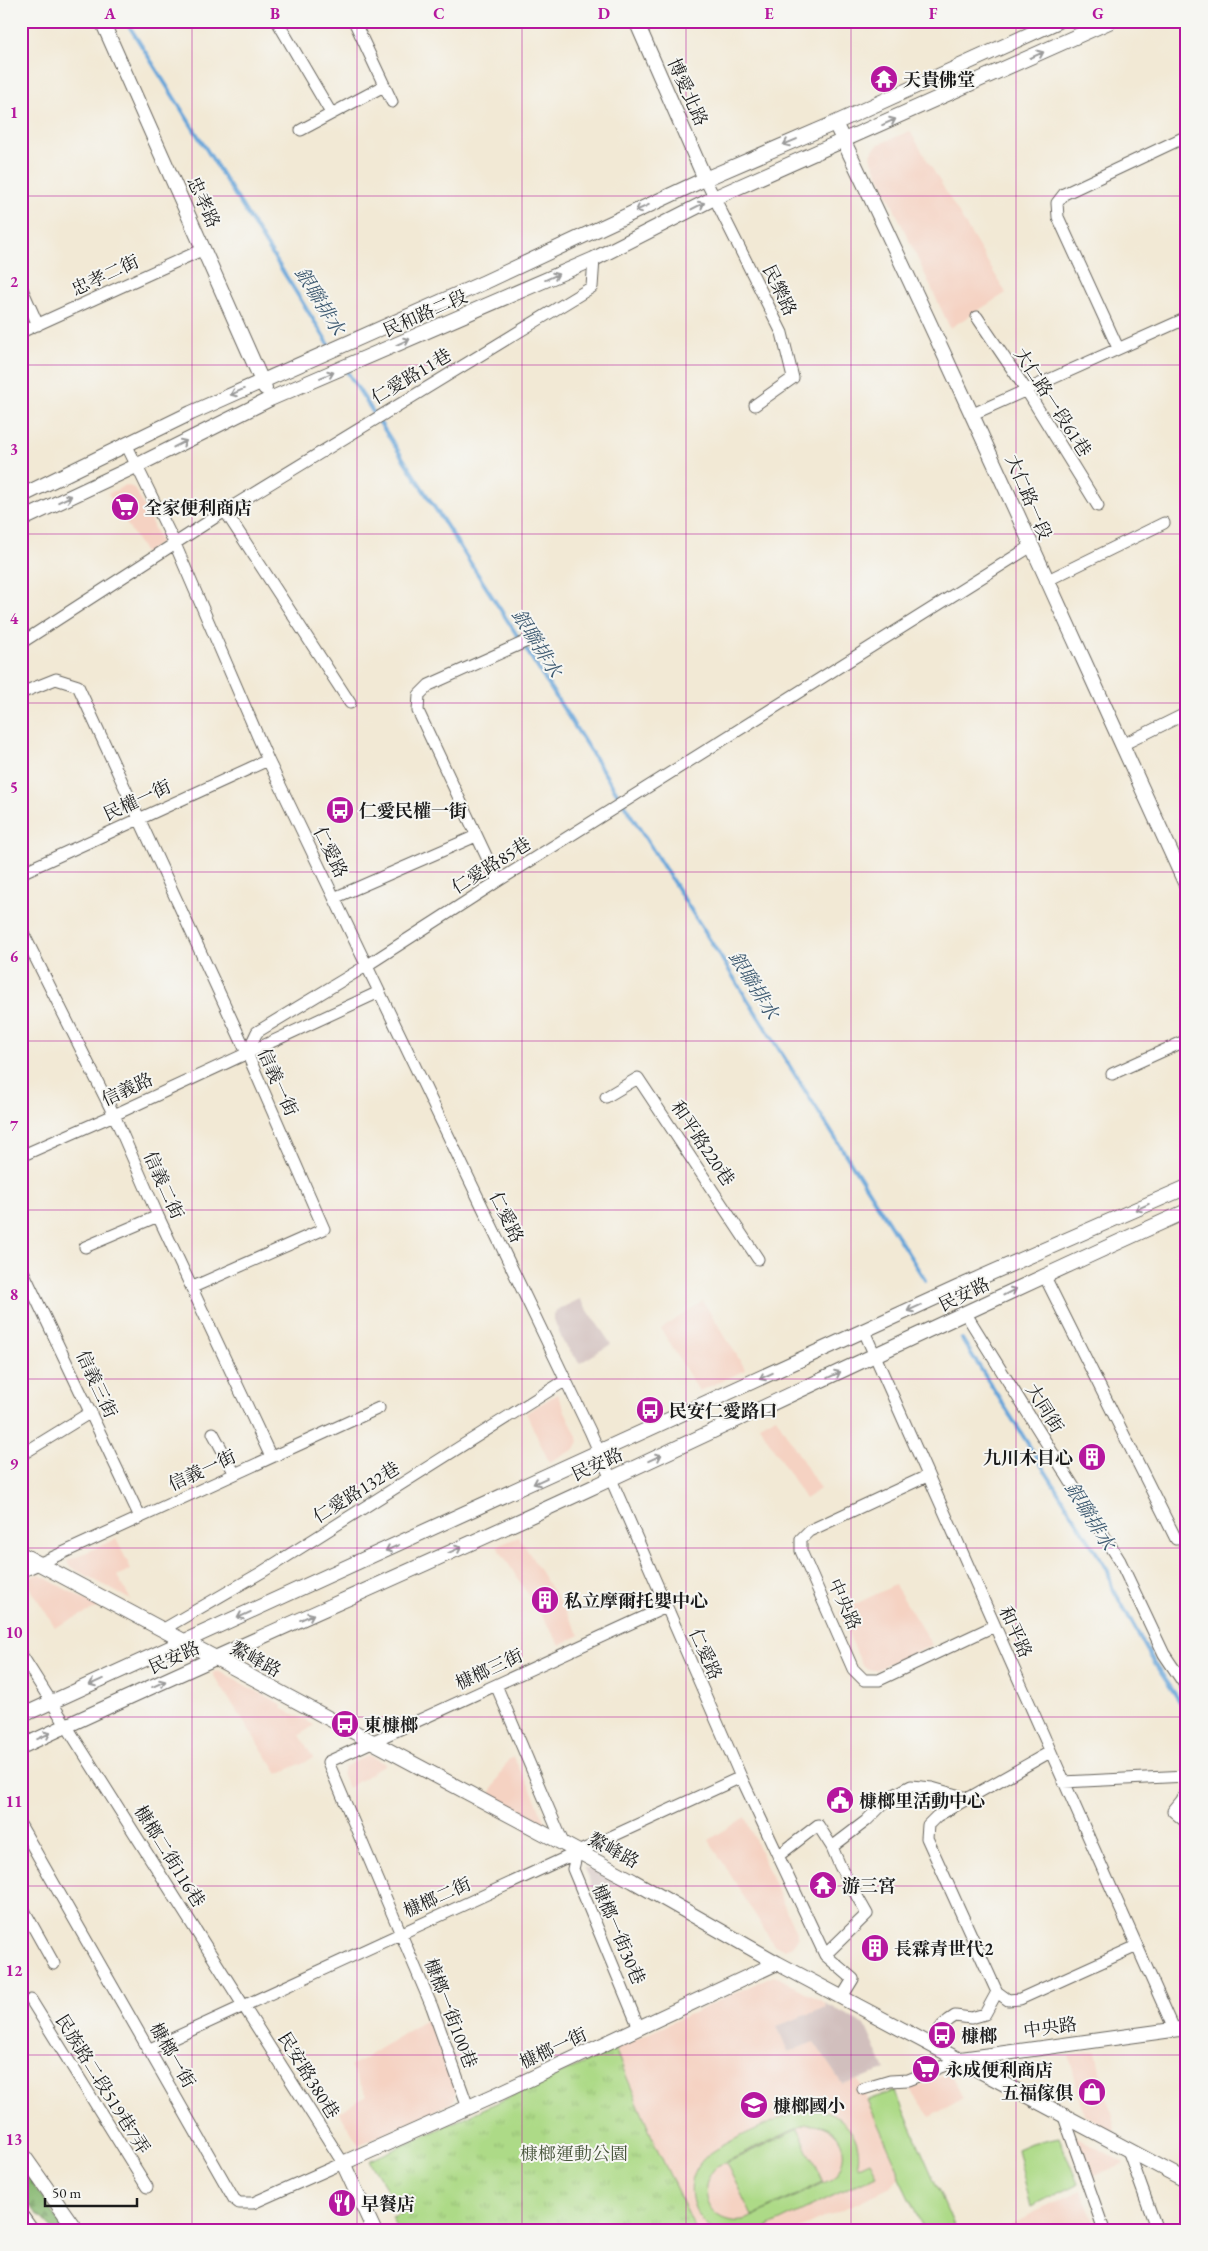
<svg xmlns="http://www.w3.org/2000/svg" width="1208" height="2251" font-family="'EB Garamond','Noto Serif TC',serif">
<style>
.built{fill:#f5d2c2}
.industrial{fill:#d1bfbd}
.grass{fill:#adda87;stroke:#647b52;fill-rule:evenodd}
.forest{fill:url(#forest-firs);stroke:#536b48}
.park{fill:url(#park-tufts);stroke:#647b52}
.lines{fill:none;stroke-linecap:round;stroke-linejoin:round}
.stream{stroke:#67a5d9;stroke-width:4}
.minor-casing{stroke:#67645d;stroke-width:13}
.tertiary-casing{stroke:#67645d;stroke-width:16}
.minor{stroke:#fff;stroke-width:11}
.tertiary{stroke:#fff;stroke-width:14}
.oneway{stroke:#999}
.grid{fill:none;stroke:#b5179e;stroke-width:1;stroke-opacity:0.55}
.labels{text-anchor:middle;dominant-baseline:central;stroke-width:4;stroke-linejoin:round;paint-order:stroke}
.poi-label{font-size:18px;font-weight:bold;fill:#1c1c1c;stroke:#f6f6f2;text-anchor:start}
.street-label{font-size:18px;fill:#1c1c1c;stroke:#f6f6f2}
.park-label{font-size:18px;fill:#48553c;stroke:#f6f6f2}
.water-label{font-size:19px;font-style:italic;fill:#3e5a71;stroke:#f6f6f2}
.neatline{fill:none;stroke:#b5179e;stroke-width:2}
.grid-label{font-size:16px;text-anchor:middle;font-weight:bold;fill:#b5179e}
</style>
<defs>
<pattern id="forest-firs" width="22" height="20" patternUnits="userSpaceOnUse" patternTransform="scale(1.25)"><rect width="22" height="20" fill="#8aba74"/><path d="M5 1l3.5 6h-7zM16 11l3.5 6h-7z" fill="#769f64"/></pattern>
<pattern id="park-tufts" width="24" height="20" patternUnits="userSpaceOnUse" patternTransform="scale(1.25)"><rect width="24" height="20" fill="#adda87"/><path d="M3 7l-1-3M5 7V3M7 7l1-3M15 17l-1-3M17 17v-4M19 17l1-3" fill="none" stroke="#94ba74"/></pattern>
</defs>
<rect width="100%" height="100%" fill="#f6f6f2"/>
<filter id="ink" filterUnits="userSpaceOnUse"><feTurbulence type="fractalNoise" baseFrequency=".02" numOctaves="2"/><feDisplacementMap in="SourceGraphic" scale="10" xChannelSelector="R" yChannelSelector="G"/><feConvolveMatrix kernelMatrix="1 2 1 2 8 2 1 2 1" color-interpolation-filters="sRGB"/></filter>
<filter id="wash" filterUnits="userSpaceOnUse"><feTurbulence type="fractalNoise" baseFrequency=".0096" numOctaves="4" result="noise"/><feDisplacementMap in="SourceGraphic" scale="20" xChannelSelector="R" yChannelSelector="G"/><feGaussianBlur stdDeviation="1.12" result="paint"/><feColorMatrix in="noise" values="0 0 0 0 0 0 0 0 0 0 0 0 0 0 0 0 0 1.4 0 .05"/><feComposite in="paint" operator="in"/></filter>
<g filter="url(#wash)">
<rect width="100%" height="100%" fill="#f2e9d5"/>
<path class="built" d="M910 131 1006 293 950 328 870 157 873 150 879 144Z
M126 485 134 488 137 492 161 543 145 553 108 494Z
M703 1301 746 1370 699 1391 661 1329Z
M557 1394 579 1441 575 1449 549 1462 526 1413Z
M776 1417 820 1489 805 1499 759 1425Z
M519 1537 580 1635 560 1645 497 1546Z
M116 1539 131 1569 117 1576 131 1600 69 1566 67 1561Z
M38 1574 69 1591 99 1607 55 1627 25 1580Z
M895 1585 932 1645 876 1670H868L862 1665 839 1612Z
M218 1671 281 1704 283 1709 314 1725 300 1735 313 1758 278 1774 212 1673Z
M368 1755 386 1764 348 1788 342 1775 344 1767Z
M513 1757 531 1789 546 1824 490 1794 508 1760Z
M745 1817 798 1937 794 1945 785 1950 773 1944 709 1840Z
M774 1975 825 2003 827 2007 777 2026 788 2052 814 2042 842 2084 858 2079 898 2169 899 2178 891 2187 797 2230H696L655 2144 615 2049Z
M427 2019 456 2088 455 2099 451 2103 359 2145 339 2112 367 2095 350 2067Z
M1096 2051 1100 2070 1116 2132 1084 2115 1069 2055Z
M950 2073 963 2098 930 2117 910 2089Z
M1062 2129 1110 2155 1124 2163 1084 2181Z
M1081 2190 1098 2230H1012L1008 2225Z"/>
<path class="industrial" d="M580 1299 611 1344 580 1363 563 1342 553 1317 557 1310Z
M583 1866 616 1883 596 1896Z
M825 2003 865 2025 885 2070 842 2084 814 2042 788 2052 777 2026 827 2007Z"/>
<path class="grass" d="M895 2091 956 2230H924L899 2178 898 2169 867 2100Z
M813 2109C843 2112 865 2137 857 2168L870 2162 877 2175 761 2230H713C687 2213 683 2175 708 2155 722 2143 794 2110 813 2109ZM806 2124C839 2121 856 2155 832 2179L743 2221C709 2225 693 2190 717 2166Z
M798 2129 823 2182 752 2216 726 2163Z
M1059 2137 1078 2184 1031 2207 1017 2149 1031 2143Z"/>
<path class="forest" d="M21 2167 65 2230H53L21 2197Z"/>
<path class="park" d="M615 2049 655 2144 696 2230H398L391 2217 402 2213 369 2161Z"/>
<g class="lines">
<path class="stream" d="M126 21 331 348
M346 370 522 643 925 1280
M962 1339 1108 1571 1112 1587 1155 1664 1187 1712"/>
</g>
</g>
<g filter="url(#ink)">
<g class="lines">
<defs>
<path id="minor" d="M277 21 331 113
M354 21 392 102
M142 22V21
M639 26 650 21
M301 130 384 86
M705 179 782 333 793 378 755 405
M21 287 38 325
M977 317 1027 391 1098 506
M21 332 204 249
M1118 348 1058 217 1057 203 1064 194 1187 136
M973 414 1187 318
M126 444 175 544 268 760 590 1431 741 1777 825 1955 853 1979 842 1997
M225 511 350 703
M1046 581 1164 523
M21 643 225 511 592 287 594 259
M21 693 56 679 78 686 247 1053 324 1229 193 1287
M1122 745 1187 713
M21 873 268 760
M498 881 418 711 419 695 429 685 536 637
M334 898 476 836
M21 929 114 1115 158 1216 271 1457
M247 1053 257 1032 366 966 498 881 1030 547
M1112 1074 1187 1040
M606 1097 638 1078 758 1259
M21 1156 114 1115 379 992
M85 1247 158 1216
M21 1267 140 1517
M1044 1275 1176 1539
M966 1314 1120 1561 1164 1654 1187 1688
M864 1331 1137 1946
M213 1433 235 1474
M21 1455 91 1412
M927 1476 809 1531 801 1539V1551L853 1669 864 1680H879L994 1626
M21 1572 379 1408
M162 1630 262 1572 566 1380
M21 1654 343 2163 253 2203H239L234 2199 21 1826
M496 1685 564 1845
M1063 1782 1187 1776
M1187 1788 1182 1800 1173 1811 1187 1823
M577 1852 573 1869 639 2028
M778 1856 818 1825 832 1847 866 1821 890 1797 911 1786 932 1788 967 1798
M21 1905 54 1964
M825 1955 867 1914 840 1866 832 1847
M997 1992 927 1838 928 1825 937 1816 1050 1752
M997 1992 1008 2000 1020 1999 1137 1946 1174 2029
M31 2000 147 2187
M933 2045 942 2026 949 2020 955 2016 971 2018 985 2014 997 1992
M148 2050 741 1777
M863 2089 890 2081 908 2080 961 2059
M468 2107 432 2007 328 1762 666 1607
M1063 2114 1104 2230
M1128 2150 1157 2230"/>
<path id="tertiary" d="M102 21 265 388
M636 21 705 179
M835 123C957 376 1070 632 1187 887
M21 496 191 413 485 282 705 179 835 123 1059 21
M21 520 136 466 270 399 594 259 716 197 1111 21
M21 1554 633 1881 777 1963 1187 2181
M21 1716 959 1287 1187 1187
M21 1747C210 1658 402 1576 591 1488 789 1396 987 1301 1187 1211
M961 2059 1187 2028
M21 2152 76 2230
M21 2216 31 2230
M374 2230 343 2163 500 2093 777 1963"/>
</defs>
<use href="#minor" class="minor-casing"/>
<use href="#tertiary" class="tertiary-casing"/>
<use href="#minor" class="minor"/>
<use href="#tertiary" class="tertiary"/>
</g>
<defs><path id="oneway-shaft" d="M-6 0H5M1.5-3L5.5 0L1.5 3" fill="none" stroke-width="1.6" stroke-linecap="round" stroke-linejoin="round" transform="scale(1.25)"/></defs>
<g class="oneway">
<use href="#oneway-shaft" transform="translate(1037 55) rotate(-24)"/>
<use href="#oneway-shaft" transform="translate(889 122) rotate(-24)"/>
<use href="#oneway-shaft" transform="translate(790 142) rotate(157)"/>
<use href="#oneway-shaft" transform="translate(698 206) rotate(-27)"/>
<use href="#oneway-shaft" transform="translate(642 208) rotate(155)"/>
<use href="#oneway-shaft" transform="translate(552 277) rotate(-24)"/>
<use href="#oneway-shaft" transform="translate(403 342) rotate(-24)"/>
<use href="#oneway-shaft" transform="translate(327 375) rotate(-22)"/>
<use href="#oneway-shaft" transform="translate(237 392) rotate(156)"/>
<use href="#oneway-shaft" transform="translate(180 444) rotate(-27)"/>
<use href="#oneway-shaft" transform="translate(65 499) rotate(-25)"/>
<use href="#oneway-shaft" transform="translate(1142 1207) rotate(156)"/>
<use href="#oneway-shaft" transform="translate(1010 1292) rotate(-27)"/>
<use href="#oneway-shaft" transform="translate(914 1308) rotate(156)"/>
<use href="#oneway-shaft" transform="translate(834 1375) rotate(-25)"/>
<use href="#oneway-shaft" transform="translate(766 1376) rotate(155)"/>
<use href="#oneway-shaft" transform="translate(655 1458) rotate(-25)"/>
<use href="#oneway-shaft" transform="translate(540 1481) rotate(156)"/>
<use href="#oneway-shaft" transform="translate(392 1548) rotate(156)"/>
<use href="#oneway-shaft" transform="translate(455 1550) rotate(-24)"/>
<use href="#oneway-shaft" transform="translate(244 1615) rotate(156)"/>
<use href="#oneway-shaft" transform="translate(307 1617) rotate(-24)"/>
<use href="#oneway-shaft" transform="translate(96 1682) rotate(156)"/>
<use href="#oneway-shaft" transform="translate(159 1684) rotate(-24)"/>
<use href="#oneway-shaft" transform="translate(44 1736) rotate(-25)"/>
</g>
</g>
<path class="grid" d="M192 21V2230M357 21V2230M522 21V2230M686 21V2230M851 21V2230M1016 21V2230M21 196H1187M21 365H1187M21 534H1187M21 703H1187M21 872H1187M21 1041H1187M21 1210H1187M21 1379H1187M21 1548H1187M21 1717H1187M21 1886H1187M21 2055H1187"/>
<defs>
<symbol id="temple-disc" viewBox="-11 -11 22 22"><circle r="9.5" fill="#b5179e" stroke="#f6f6f2"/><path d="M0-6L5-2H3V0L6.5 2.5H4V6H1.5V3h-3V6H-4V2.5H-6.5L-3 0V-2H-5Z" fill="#fff"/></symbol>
<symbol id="supermarket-disc" viewBox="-11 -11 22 22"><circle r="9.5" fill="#b5179e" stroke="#f6f6f2"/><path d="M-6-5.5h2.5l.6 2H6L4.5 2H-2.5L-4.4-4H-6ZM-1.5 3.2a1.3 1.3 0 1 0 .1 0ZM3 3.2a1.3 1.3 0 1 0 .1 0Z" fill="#fff"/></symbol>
<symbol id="bus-disc" viewBox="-11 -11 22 22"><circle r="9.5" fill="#b5179e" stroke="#f6f6f2"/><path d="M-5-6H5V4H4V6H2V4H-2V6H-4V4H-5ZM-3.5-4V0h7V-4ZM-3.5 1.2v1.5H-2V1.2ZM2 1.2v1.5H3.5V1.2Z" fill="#fff"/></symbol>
<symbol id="building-disc" viewBox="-11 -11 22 22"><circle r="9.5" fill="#b5179e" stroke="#f6f6f2"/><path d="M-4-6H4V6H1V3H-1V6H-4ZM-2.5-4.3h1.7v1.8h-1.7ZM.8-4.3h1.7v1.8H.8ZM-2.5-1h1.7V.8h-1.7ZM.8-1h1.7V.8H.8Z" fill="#fff"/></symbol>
<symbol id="civic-disc" viewBox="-11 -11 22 22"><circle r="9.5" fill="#b5179e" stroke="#f6f6f2"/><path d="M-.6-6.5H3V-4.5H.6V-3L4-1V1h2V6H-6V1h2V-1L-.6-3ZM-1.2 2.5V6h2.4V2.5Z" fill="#fff"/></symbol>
<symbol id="shop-disc" viewBox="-11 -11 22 22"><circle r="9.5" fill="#b5179e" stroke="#f6f6f2"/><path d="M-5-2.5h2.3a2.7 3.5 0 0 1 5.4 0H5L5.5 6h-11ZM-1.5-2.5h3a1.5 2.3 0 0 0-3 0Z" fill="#fff"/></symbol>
<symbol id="school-disc" viewBox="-11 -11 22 22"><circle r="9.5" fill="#b5179e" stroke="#f6f6f2"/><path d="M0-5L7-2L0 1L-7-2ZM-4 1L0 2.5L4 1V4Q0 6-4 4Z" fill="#fff"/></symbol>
<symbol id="restaurant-disc" viewBox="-11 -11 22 22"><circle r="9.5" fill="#b5179e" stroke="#f6f6f2"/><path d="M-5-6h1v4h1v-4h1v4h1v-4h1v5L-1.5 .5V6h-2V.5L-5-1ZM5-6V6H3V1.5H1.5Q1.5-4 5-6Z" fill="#fff"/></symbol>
</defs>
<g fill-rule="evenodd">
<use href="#temple-disc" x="868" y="63" width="32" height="32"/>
<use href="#supermarket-disc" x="109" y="491" width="32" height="32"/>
<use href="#bus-disc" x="324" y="794" width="32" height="32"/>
<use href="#bus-disc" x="634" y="1394" width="32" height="32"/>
<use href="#building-disc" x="1076" y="1441" width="32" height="32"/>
<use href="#building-disc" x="529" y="1584" width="32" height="32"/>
<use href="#bus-disc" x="329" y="1708" width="32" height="32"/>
<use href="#civic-disc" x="824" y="1784" width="32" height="32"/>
<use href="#temple-disc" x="807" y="1869" width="32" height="32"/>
<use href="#building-disc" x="859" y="1932" width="32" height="32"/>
<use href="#bus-disc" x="926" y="2019" width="32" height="32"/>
<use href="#supermarket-disc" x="910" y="2053" width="32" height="32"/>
<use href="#shop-disc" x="1076" y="2076" width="32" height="32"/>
<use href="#school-disc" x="738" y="2089" width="32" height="32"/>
<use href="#restaurant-disc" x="326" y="2187" width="32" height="32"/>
</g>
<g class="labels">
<g class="poi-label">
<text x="903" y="79">天貴佛堂</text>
<text x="144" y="507">全家便利商店</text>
<text x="359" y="810">仁愛民權一街</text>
<text x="669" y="1410">民安仁愛路口</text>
<text x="1073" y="1457" text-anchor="end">九川木目心</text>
<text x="564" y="1600">私立摩爾托嬰中心</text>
<text x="364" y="1724">東槺榔</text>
<text x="859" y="1800">槺榔里活動中心</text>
<text x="842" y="1885">游三宮</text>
<text x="894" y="1948">長霖青世代2</text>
<text x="961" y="2035">槺榔</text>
<text x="945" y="2069">永成便利商店</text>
<text x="1073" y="2092" text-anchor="end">五福傢俱</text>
<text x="773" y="2105">槺榔國小</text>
<text x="361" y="2203">早餐店</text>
</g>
<g class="street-label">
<text transform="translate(688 92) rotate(66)">博愛北路</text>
<text transform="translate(204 202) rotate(66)">忠孝路</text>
<text transform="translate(105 275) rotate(-25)">忠孝二街</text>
<text transform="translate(780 290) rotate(64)">民樂路</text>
<text transform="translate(425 313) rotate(-24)">民和路二段</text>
<text transform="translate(411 376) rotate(-31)">仁愛路11巷</text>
<text transform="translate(1053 402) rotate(57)">大仁路一段61巷</text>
<text transform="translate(1029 497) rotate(67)">大仁路一段</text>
<text transform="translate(137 800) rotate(-25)">民權一街</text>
<text transform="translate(331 852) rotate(64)">仁愛路</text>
<text transform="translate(491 865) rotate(-32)">仁愛路85巷</text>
<text transform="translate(278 1082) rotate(66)">信義一街</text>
<text transform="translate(127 1089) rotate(-25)">信義路</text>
<text transform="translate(703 1143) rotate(56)">和平路220巷</text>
<text transform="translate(164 1185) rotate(66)">信義二街</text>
<text transform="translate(507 1217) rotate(64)">仁愛路</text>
<text transform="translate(964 1294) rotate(-26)">民安路</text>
<text transform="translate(97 1384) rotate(65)">信義三街</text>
<text transform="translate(1045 1408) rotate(58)">大同街</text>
<text transform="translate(597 1464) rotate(-25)">民安路</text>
<text transform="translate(202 1470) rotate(-25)">信義一街</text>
<text transform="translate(356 1492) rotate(-32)">仁愛路132巷</text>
<text transform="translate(845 1604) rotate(66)">中央路</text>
<text transform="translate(1016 1632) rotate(66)">和平路</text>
<text transform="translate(706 1654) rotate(66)">仁愛路</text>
<text transform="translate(174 1657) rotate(-24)">民安路</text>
<text transform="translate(256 1659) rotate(28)">鰲峰路</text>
<text transform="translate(489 1669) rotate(-25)">槺榔三街</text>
<text transform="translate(614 1850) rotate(28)">鰲峰路</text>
<text transform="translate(170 1856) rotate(58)">槺榔二街116巷</text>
<text transform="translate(437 1897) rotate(-24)">槺榔二街</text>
<text transform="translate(619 1934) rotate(67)">槺榔一街30巷</text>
<text transform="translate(451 2013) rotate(69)">槺榔一街100巷</text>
<text transform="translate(1050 2027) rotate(-8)">中央路</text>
<text transform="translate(553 2048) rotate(-25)">槺榔一街</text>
<text transform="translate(173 2055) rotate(60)">槺榔一街</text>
<text transform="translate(309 2075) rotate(58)">民安路380巷</text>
<text transform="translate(103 2084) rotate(58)">民族路二段519巷7弄</text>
</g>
<g class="park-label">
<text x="574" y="2153">槺榔運動公園</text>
</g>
<g class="water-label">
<text transform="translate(320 301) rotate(58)">銀聯排水</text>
<text transform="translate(537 643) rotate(58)">銀聯排水</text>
<text transform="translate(754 985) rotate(58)">銀聯排水</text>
<text transform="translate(1090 1516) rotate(58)">銀聯排水</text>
</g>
</g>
<rect width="1208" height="2251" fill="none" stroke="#f6f6f2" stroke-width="55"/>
<path d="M45 2198v8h92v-8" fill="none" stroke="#1c1c1c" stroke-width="2.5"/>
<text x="52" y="2198" font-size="15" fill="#1c1c1c" stroke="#f6f6f2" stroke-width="4" paint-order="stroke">50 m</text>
<rect x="28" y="28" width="1152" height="2196" class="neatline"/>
<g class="grid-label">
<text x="110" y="19">A</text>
<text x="275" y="19">B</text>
<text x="439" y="19">C</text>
<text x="604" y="19">D</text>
<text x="769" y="19">E</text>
<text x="933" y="19">F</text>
<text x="1098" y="19">G</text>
<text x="14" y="118">1</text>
<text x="14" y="287">2</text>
<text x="14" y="455">3</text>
<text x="14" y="624">4</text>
<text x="14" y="793">5</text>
<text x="14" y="962">6</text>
<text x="14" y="1131">7</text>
<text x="14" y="1300">8</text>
<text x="14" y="1469">9</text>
<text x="14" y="1638">10</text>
<text x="14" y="1807">11</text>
<text x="14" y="1976">12</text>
<text x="14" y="2145">13</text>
</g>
</svg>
